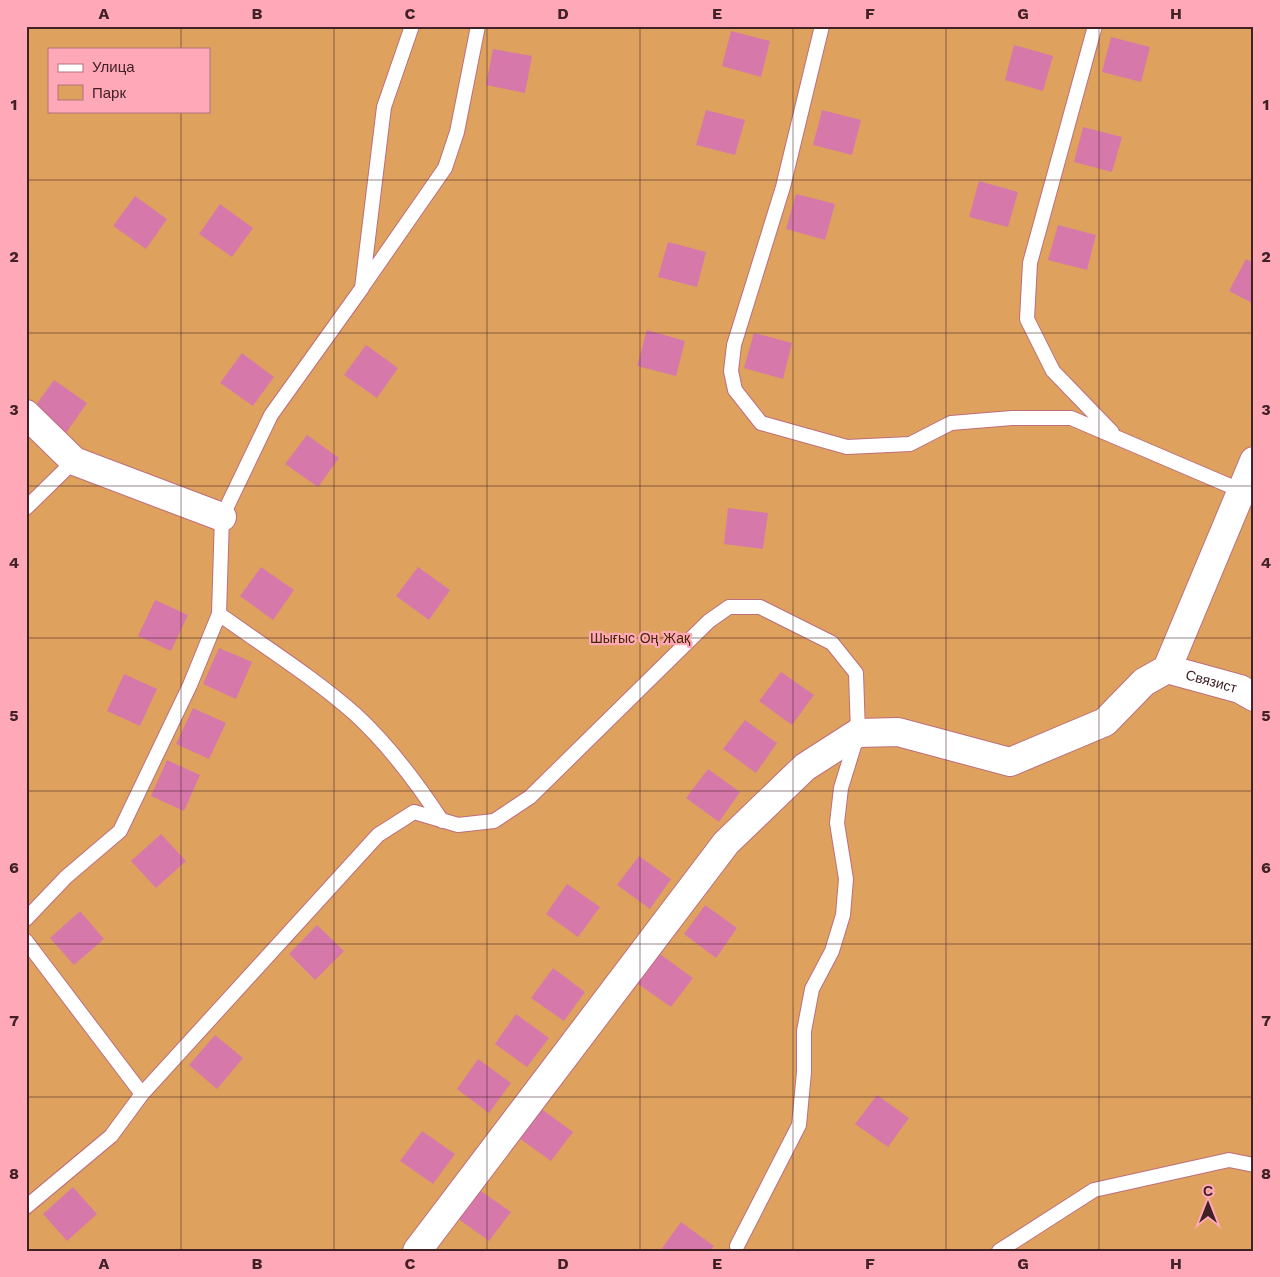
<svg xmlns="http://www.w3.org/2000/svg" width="1280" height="1277" font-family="'Work Sans',sans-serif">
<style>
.green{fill:#dea25e;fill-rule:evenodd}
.building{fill:#d778ab}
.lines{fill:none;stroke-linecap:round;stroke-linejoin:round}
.service-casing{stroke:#be6e7d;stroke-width:16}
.minor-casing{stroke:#be6e7d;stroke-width:30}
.service{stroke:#fff;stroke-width:14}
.minor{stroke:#fff;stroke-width:28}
.grid{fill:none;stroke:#412026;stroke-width:1;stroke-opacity:0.55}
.labels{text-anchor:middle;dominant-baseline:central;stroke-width:4.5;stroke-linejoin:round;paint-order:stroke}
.park-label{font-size:14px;fill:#452903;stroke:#fea8b8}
.street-label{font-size:14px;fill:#412026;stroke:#fea8b8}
.neatline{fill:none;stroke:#412026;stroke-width:2}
.grid-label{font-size:16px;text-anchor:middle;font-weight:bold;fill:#412026}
</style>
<rect width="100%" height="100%" fill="#fea8b8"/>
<path class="green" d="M26 26H1254V1251H26ZM49 49H209V111H49Z"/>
<path class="building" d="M731 31 770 41 761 77 722 66Z
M1111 37 1150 47 1141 82 1102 72Z
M1014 45 1053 56 1043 91 1005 80Z
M493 49 532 56 525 93 486 85Z
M706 110 745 120 735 155 696 145Z
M822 110 861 120 852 155 813 145Z
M1083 127 1122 137 1112 172 1074 162Z
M979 181 1018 192 1008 227 969 217Z
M796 194 835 204 825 240 786 229Z
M135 196 167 219 146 249 113 226Z
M220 204 253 228 232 257 199 234Z
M1058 225 1096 235 1087 270 1048 260Z
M668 242 706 252 697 287 658 277Z
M1246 259 1254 263V304L1229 291Z
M647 330 685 341 676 376 637 366Z
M754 333 792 343 783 379 744 368Z
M366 345 398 368 377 398 344 375Z
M242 353 274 377 253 406 220 383Z
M54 380 87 403 66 433 33 409Z
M307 435 339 458 318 487 285 464Z
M728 508 768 513 763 549 724 544Z
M261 567 294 590 273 620 240 596Z
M418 567 450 590 429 620 396 596Z
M155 600 188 615 171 651 138 636Z
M219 648 252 662 236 699 203 684Z
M781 672 814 695 792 725 759 701Z
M124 674 157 689 140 726 107 711Z
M193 708 226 723 209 759 176 744Z
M745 720 777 743 756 773 723 749Z
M167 760 200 775 184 811 151 796Z
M708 769 740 792 719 822 686 798Z
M161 834 186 861 156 888 131 861Z
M639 856 671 879 650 909 617 885Z
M567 884 600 907 578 937 546 914Z
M705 905 737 928 716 958 684 934Z
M80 911 104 939 74 965 50 938Z
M317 925 344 951 315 980 289 954Z
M660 954 693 978 671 1007 638 984Z
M553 968 585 992 564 1021 531 998Z
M516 1014 549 1038 527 1067 495 1044Z
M215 1035 243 1058 217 1089 189 1065Z
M478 1059 511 1083 489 1113 457 1089Z
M877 1095 909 1118 888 1147 855 1124Z
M540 1108 573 1132 551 1161 519 1138Z
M422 1131 455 1154 433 1184 400 1161Z
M73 1187 97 1214 67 1241 43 1214Z
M478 1189 511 1212 489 1241 457 1218Z
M681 1222 714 1246 710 1251H660Z"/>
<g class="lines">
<defs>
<path id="service" d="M822 26 783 187 734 345 731 371 735 390 761 423 847 447 910 444 951 423 1012 418H1071L1242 491
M1095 26 1030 263 1027 319 1053 371 1112 432
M363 286 445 168 457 132 478 26
M26 508 74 461
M219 614C265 647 313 677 355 714 389 745 417 783 442 821
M26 919 66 877 120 831 190 685 219 614 222 517 271 415 362 288 384 107 412 26
M26 941 142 1094
M26 1207 111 1136 142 1094 378 835 414 812 458 825 494 821 530 797 709 621 729 607H760L832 643 856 673 858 733 841 788 837 823 846 879 843 915 832 951 812 989 804 1031V1072L799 1125 737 1246
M999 1251 1094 1190 1229 1160 1254 1165"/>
<g id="minor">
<path d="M26 414 74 461 222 517"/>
<path id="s1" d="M1167 669 1240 689 1254 697"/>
<path d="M417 1251 726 843 805 767 858 733 898 732 1010 762 1105 722 1144 682 1167 669 1254 461"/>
</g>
</defs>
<use href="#service" class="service-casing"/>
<use href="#minor" class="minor-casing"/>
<use href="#service" class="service"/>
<use href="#minor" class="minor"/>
</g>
<path class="grid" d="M181 26V49M334 26V1251M487 26V1251M640 26V1251M793 26V1251M946 26V1251M1099 26V1251M181 111V1251M26 180H1254M26 333H1254M26 486H1254M26 638H1254M26 791H1254M26 944H1254M26 1097H1254"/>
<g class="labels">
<g class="park-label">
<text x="640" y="638">Шығыс Оң Жақ</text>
</g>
<g class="street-label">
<text stroke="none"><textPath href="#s1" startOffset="46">Связист</textPath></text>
</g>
</g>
<rect width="1280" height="1277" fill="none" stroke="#fea8b8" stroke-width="55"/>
<rect x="48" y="48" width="162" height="65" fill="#fea8b8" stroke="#b2727e"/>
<rect x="58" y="64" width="25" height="8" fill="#ffffff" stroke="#b2727e"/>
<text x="92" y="72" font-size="15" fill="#412026">Улица</text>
<rect x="58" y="85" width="25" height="15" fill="#dea25e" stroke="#b2727e"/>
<text x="92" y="98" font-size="15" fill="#412026">Парк</text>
<g transform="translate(1208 1204)" stroke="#fea8b8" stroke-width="4" paint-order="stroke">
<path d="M0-4L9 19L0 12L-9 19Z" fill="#412026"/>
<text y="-8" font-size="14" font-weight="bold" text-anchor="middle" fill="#412026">С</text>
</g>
<rect x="28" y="28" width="1224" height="1222" class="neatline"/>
<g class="grid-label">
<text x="104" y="19">A</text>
<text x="257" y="19">B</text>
<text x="410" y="19">C</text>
<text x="563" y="19">D</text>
<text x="717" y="19">E</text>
<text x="870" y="19">F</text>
<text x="1023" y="19">G</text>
<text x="1176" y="19">H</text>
<text x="14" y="110">1</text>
<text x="1266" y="110">1</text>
<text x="14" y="262">2</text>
<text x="1266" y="262">2</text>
<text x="14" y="415">3</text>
<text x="1266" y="415">3</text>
<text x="14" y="568">4</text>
<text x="1266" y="568">4</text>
<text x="14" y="721">5</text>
<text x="1266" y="721">5</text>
<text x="14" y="873">6</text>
<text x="1266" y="873">6</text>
<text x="14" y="1026">7</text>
<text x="1266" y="1026">7</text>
<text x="14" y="1179">8</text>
<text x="1266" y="1179">8</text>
<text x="104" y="1269">A</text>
<text x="257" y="1269">B</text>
<text x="410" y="1269">C</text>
<text x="563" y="1269">D</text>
<text x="717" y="1269">E</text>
<text x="870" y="1269">F</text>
<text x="1023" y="1269">G</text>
<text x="1176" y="1269">H</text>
</g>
</svg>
